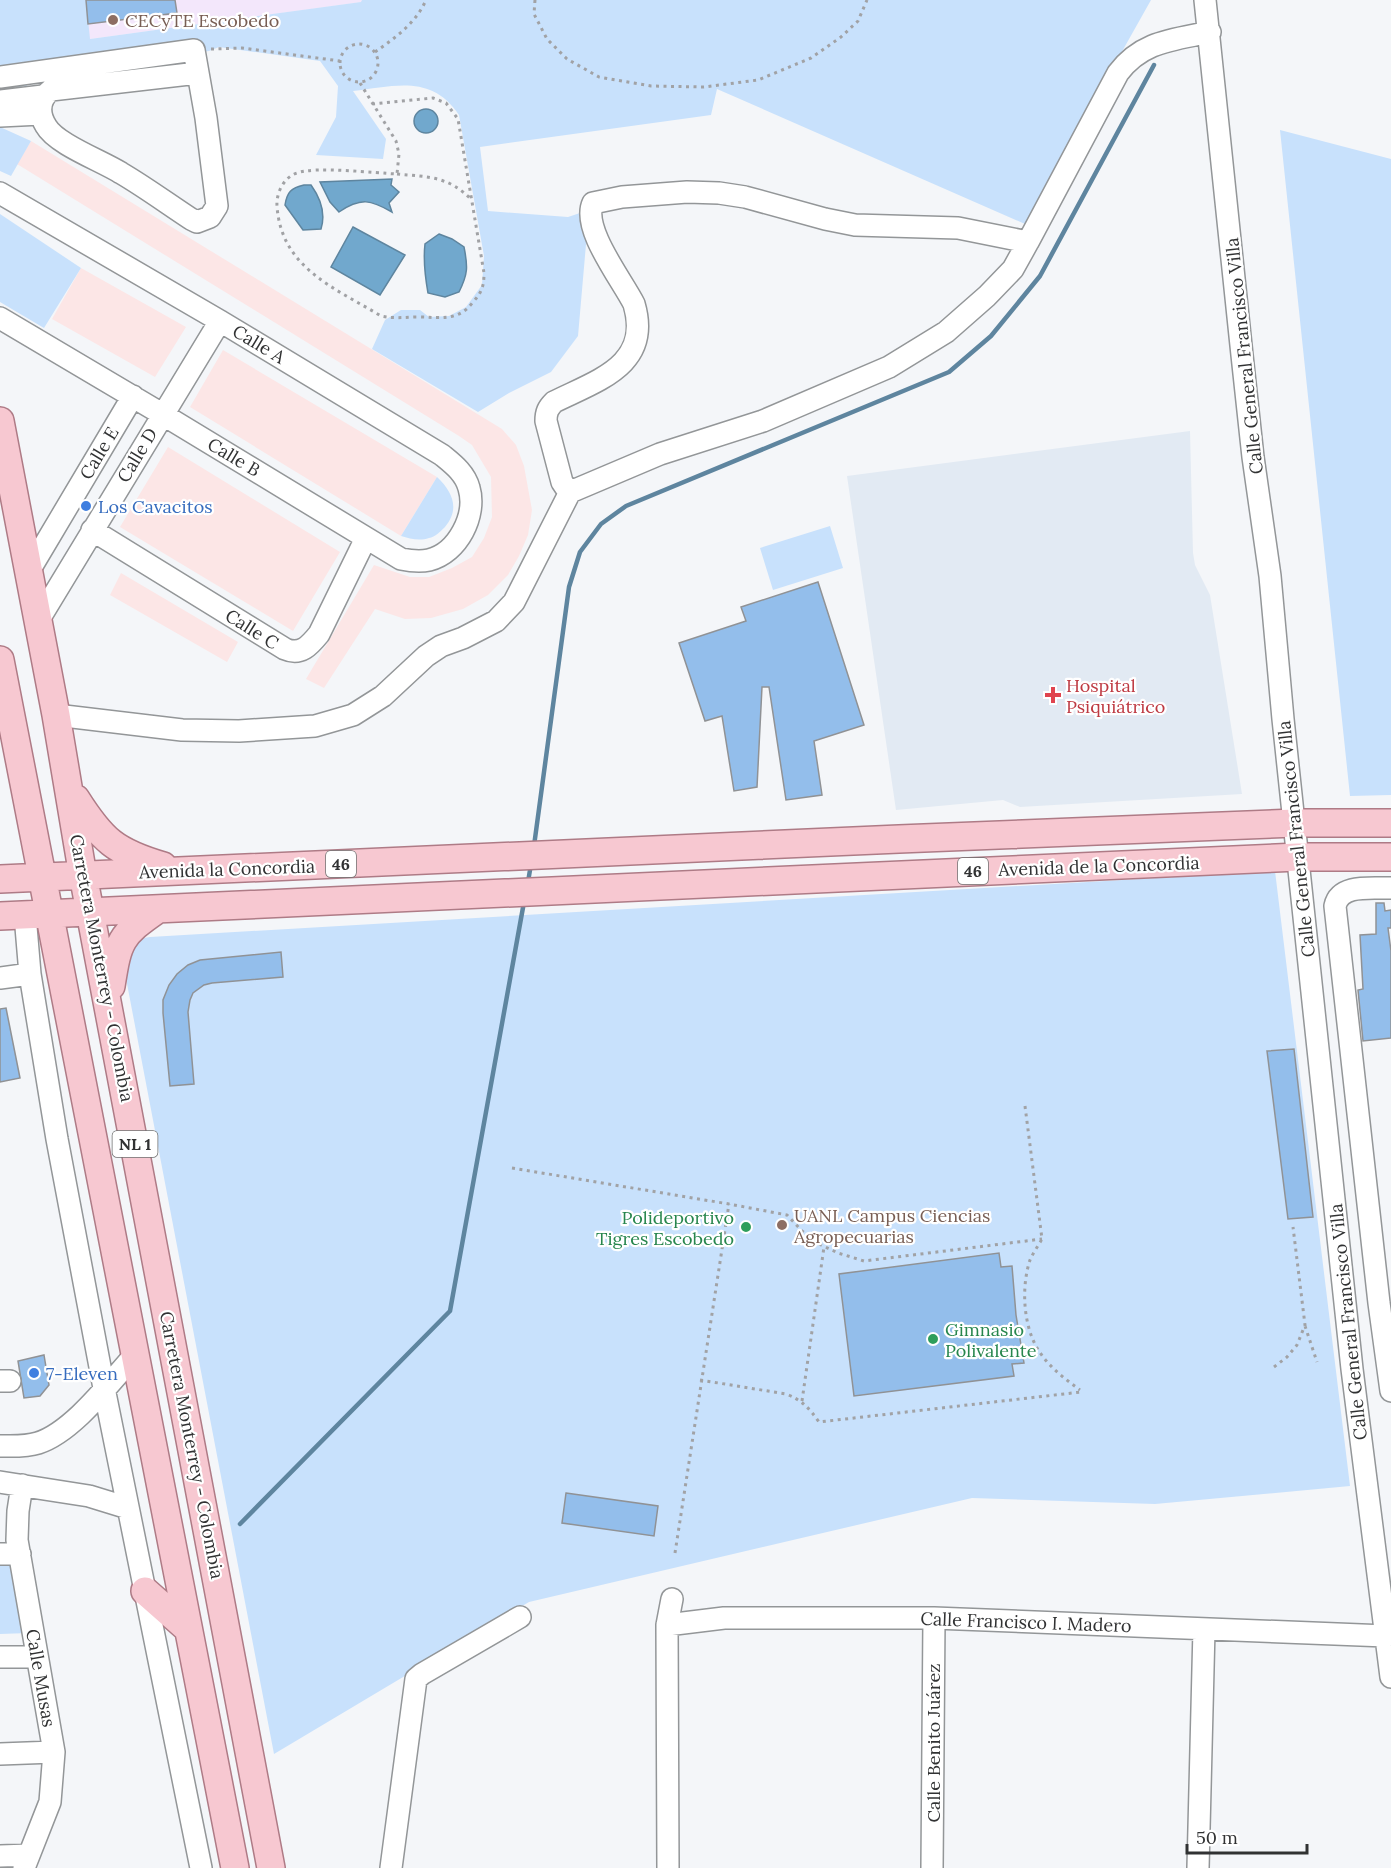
<svg xmlns="http://www.w3.org/2000/svg" width="1391" height="1868" font-family="Lora,serif">
<style>
.commercial{fill:#fce6e6}
.built{fill:#e2eaf3}
.education{fill:#f3e7fb}
.green{fill:#c8e1fc}
.water{fill:#71a8cd;stroke:#5e859f;stroke-width:1.5}
.lines{fill:none;stroke-linecap:round;stroke-linejoin:round}
.stream{stroke:#5e859f;stroke-width:4.5}
.building{fill:#93beeb;stroke:#909295;stroke-width:1.5}
.minor-casing{stroke:#939698;stroke-width:24}
.major-casing{stroke:#ae7b86;stroke-width:30}
.path{stroke:#a1a2a5;stroke-width:3;stroke-dasharray:3 4.5;stroke-linecap:butt}
.minor{stroke:#fff;stroke-width:21}
.major{stroke:#f7c8d1;stroke-width:27}
.education-dot{fill:#8d6e63;stroke:#fff;stroke-width:2}
.shop-dot{fill:#3f7fe0;stroke:#fff;stroke-width:2}
.health-dot{fill:#e0444e;stroke:#fff;stroke-width:2}
.leisure-dot{fill:#2e9e5b;stroke:#fff;stroke-width:2}
.labels{text-anchor:middle;dominant-baseline:central;stroke-width:4.5;stroke-linejoin:round;paint-order:stroke}
.shield{fill:#fff;stroke:#6f7070;stroke-width:1.5}
.shield-label{font-size:16px;font-weight:bold;fill:#313233}
.education-label{font-size:18px;fill:#785e54;stroke:#fff;text-anchor:start}
.street-label{font-size:18px;fill:#313233;stroke:#fff}
.shop-label{font-size:18px;fill:#366cbe;stroke:#fff;text-anchor:start}
.health-label{font-size:18px;fill:#be3a42;stroke:#fff;text-anchor:start}
.leisure-label{font-size:18px;fill:#27864d;stroke:#fff;text-anchor:end}
</style>
<rect width="100%" height="100%" fill="#f4f6f9"/>
<path class="commercial" d="M31 141 502 429 516 445 524 466 532 510 528 535 519 556 508 575 488 595 463 609 431 618 405 619 375 609 324 688 306 679 374 565 410 577H429L452 568 472 557 484 538 492 517 491 477 472 445 459 436 17 164Z
M81 268 186 327 155 377 52 319Z
M223 350 437 477 401 536 190 407Z
M168 447 340 552 293 631 120 527Z
M121 573 238 642 227 662 110 595Z"/>
<path class="built" d="M1190 431 1193 553 1195 565 1210 595 1242 794 1020 807 1003 800 896 810 847 476Z"/>
<path class="education" d="M0 0H362V2L90 39Z"/>
<path class="green" d="M0 0H86L90 39 361 2 362 0H1151L1025 224 717 89 711 115 480 147 488 211 568 217 589 210 578 336 551 372 509 393 478 412 372 349 385 320 401 310H420L429 317 449 316 466 307 482 285 484 256 459 115C432 74 395 86 353 91L386 139 383 159 316 155 336 117 338 86 320 61 219 47 209 51 24 76 27 86 0 89Z
M0 127 31 141 11 176 0 171Z
M1280 130 1391 159V795L1350 796Z
M0 214 81 268 44 328 0 302Z
M437 477C453 492 460 509 445 527 441 531 435 537 429 538 420 541 410 539 401 536Z
M830 526 843 568 773 590 760 548Z
M1275 871 1350 1486 1155 1504 972 1498 529 1602 274 1754 124 968C129 953 132 939 150 937Z
M0 1563H14L29 1633 0 1634Z"/>
<path class="water" d="M414 121a12 12 0 1 1 24 0a12 12 0 1 1-24 0Z
M392 179 391 185 399 192 389 203 392 212C371 200 361 197 339 212L330 202 320 182Z
M304 185H311C321 199 326 213 321 229L303 230 285 205C287 192 291 188 304 185Z
M353 227 405 255 380 295 331 267Z
M439 234 452 239 464 247C468 267 468 274 459 292L445 297 428 293C425 276 423 261 425 244Z"/>
<g class="lines">
<path class="stream" d="M534 846 569 587 580 552 601 524 626 506 949 372 991 336 1040 276 1154 65
M528 882 531 864
M240 1524 450 1311 524 902"/>
</g>
<path class="building" d="M86 0H175L177 13 88 24Z
M818 582 864 725 814 741 822 795 786 800 769 687H762L757 787 734 791 722 716 705 721 679 643 746 621 741 607Z
M1376 903H1384L1385 911 1391 910V928H1388L1391 951V1038L1363 1041 1358 990 1363 989 1360 935 1376 934Z
M281 952 283 977 212 983 204 985 193 993 190 1000 188 1012 194 1084 170 1086 163 1013V1000L169 985 177 974 188 965 200 960Z
M6 1008 20 1078 0 1082V1009Z
M1294 1049 1313 1217 1288 1219 1267 1051Z
M999 1253 1001 1267 1012 1266 1016 1315 1024 1363 1012 1364 1014 1376 854 1396 839 1274Z
M44 1355 49 1385 40 1396 24 1398 18 1361Z
M566 1493 658 1506 654 1536 562 1523Z"/>
<g class="lines">
<defs>
<path id="minor" d="M1205 0 1242 355 1253 457 1270 576 1283 719 1352 1369 1391 1677
M0 77 194 50 206 118 217 206 210 217 197 222 191 219C168 204 145 187 121 173 102 161 56 144 46 126 38 113 39 99 51 90L198 73
M0 101 43 96
M0 116 41 114
M0 193 220 321 442 455C453 464 465 473 469 488 477 515 458 553 429 560 420 562 411 561 401 559L162 414 0 318
M1028 242 1013 269 987 296 946 332 889 367 763 421 660 454 575 490 566 488 562 482 546 421C546 412 548 408 554 402 598 380 652 365 634 304 622 280 581 228 593 203L622 197 687 192 719 193 745 197 825 219 855 225 958 228 1028 242 1118 73C1142 41 1173 40 1210 32
M92 530 285 649C301 656 310 645 319 634L366 538
M29 571 133 396
M38 621 220 321
M56 715 182 730 239 731 315 726 353 715 383 696 426 656 441 646 463 638 496 621 514 602 571 490
M1391 888C1373 889 1340 883 1335 906L1379 1303 1391 1391
M25 915 30 974 57 1139 104 1388 201 1868
M0 978 30 974
M0 1381H10
M0 1446C12 1446 26 1447 38 1443 73 1432 110 1382 135 1355
M0 1482 89 1496 128 1508
M22 1485 18 1511 17 1540 54 1752 50 1802 24 1868
M0 1554H20
M667 1625 724 1618H934L1386 1636
M0 1657H37
M0 1754 54 1752
M0 1856 29 1855
M391 1868 416 1679 422 1674 520 1617
M668 1868 667 1625 672 1599
M932 1868 934 1618
M1198 1868 1204 1629"/>
<path id="major" d="M0 421 56 715 81 864 271 1868
M0 660 235 1868
M76 799C102 840 115 852 163 866
M0 879 899 839 1295 823H1391
M0 916 1298 857H1391
M111 986C118 941 120 935 158 909
M145 1591 187 1628"/>
</defs>
<use href="#minor" class="minor-casing"/>
<use href="#major" class="major-casing"/>
<path class="path" d="M535 0 534 14 547 39 567 59 599 77 651 86 704 87 758 80 811 58 841 37 858 21 867 0
M340 63a19 19 0 1 1 38 0a19 19 0 1 1-38 0Z
M211 49 242 48 340 61
M375 52C395 38 416 23 426 0
M360 83 396 141 399 154 397 174C375 173 315 166 297 173 284 177 276 193 277 206 281 268 335 288 381 316 394 319 405 317 418 317 441 317 458 322 473 302 482 292 484 286 484 273L458 119 446 103 433 98 373 104
M397 174C429 177 448 176 472 200
M1025 1106 1042 1239C1038 1246 1033 1253 1030 1260 1021 1287 1023 1327 1039 1351 1049 1367 1065 1379 1080 1390
M512 1168 729 1204 787 1215 802 1231 817 1243 838 1253 864 1261 1042 1239
M1305 1326 1317 1362
M1274 1367 1287 1357 1297 1345 1305 1325 1293 1227
M700 1380 786 1394C802 1400 809 1408 819 1422L1081 1392
M802 1401 824 1247
M675 1553 729 1204"/>
<use href="#minor" class="minor"/>
<use href="#major" class="major"/>
</g>
<g class="education-dot">
<circle cx="113" cy="20" r="6"/>
<circle cx="782" cy="1225" r="6"/>
</g>
<g class="shop-dot">
<circle cx="86" cy="506" r="6"/>
<circle cx="34" cy="1373" r="6"/>
</g>
<path class="health-dot" d="M1050 686h6v6h6v6h-6v6h-6v-6h-6v-6h6z"/>
<g class="leisure-dot">
<circle cx="746" cy="1227" r="6"/>
<circle cx="933" cy="1339" r="6"/>
</g>
<g class="labels">
<g class="shield">
<rect x="326" y="851" width="30" height="26" rx="4.5"/>
<rect x="958" y="858" width="30" height="26" rx="4.5"/>
<rect x="112.5" y="1131" width="45" height="26" rx="4.5"/>
</g>
<g class="shield-label">
<text x="341" y="864">46</text>
<text x="973" y="871">46</text>
<text x="135" y="1144">NL 1</text>
</g>
<g class="education-label">
<text x="125" y="20">CECyTE Escobedo</text>
<text x="794" y="1215">UANL Campus Ciencias<tspan x="794" dy="21">Agropecuarias</tspan></text>
</g>
<g class="street-label">
<text transform="translate(259 344) rotate(31)">Calle A</text>
<text transform="translate(1244 356) rotate(-96)">Calle General Francisco Villa</text>
<text transform="translate(99 453) rotate(-59)">Calle E</text>
<text transform="translate(137 455) rotate(-59)">Calle D</text>
<text transform="translate(234 457) rotate(31)">Calle B</text>
<text transform="translate(252 629) rotate(32)">Calle C</text>
<text transform="translate(1296 839) rotate(-96)">Calle General Francisco Villa</text>
<text transform="translate(1099 866) rotate(-2)">Avenida de la Concordia</text>
<text transform="translate(227 869) rotate(-2)">Avenida la Concordia</text>
<text transform="translate(102 968) rotate(79)">Carretera Monterrey - Colombia</text>
<text transform="translate(1348 1322) rotate(-96)">Calle General Francisco Villa</text>
<text transform="translate(192 1445) rotate(79)">Carretera Monterrey - Colombia</text>
<text transform="translate(1026 1622) rotate(2)">Calle Francisco I. Madero</text>
<text transform="translate(41 1678) rotate(80)">Calle Musas</text>
<text transform="translate(933 1743) rotate(-90)">Calle Benito Juárez</text>
</g>
<g class="shop-label">
<text x="98" y="506">Los Cavacitos</text>
<text x="46" y="1373">7-Eleven</text>
</g>
<g class="health-label">
<text x="1066" y="685">Hospital<tspan x="1066" dy="21">Psiquiátrico</tspan></text>
</g>
<g class="leisure-label">
<text x="734" y="1217">Polideportivo<tspan x="734" dy="21">Tigres Escobedo</tspan></text>
<text x="945" y="1329" text-anchor="start">Gimnasio<tspan x="945" dy="21">Polivalente</tspan></text>
</g>
</g>
<path d="M1187 1844v9h120v-9" fill="none" stroke="#313233" stroke-width="3"/>
<text x="1196" y="1844" font-size="18" fill="#313233" stroke="#ffffff" stroke-width="4.5" paint-order="stroke">50 m</text>
</svg>
